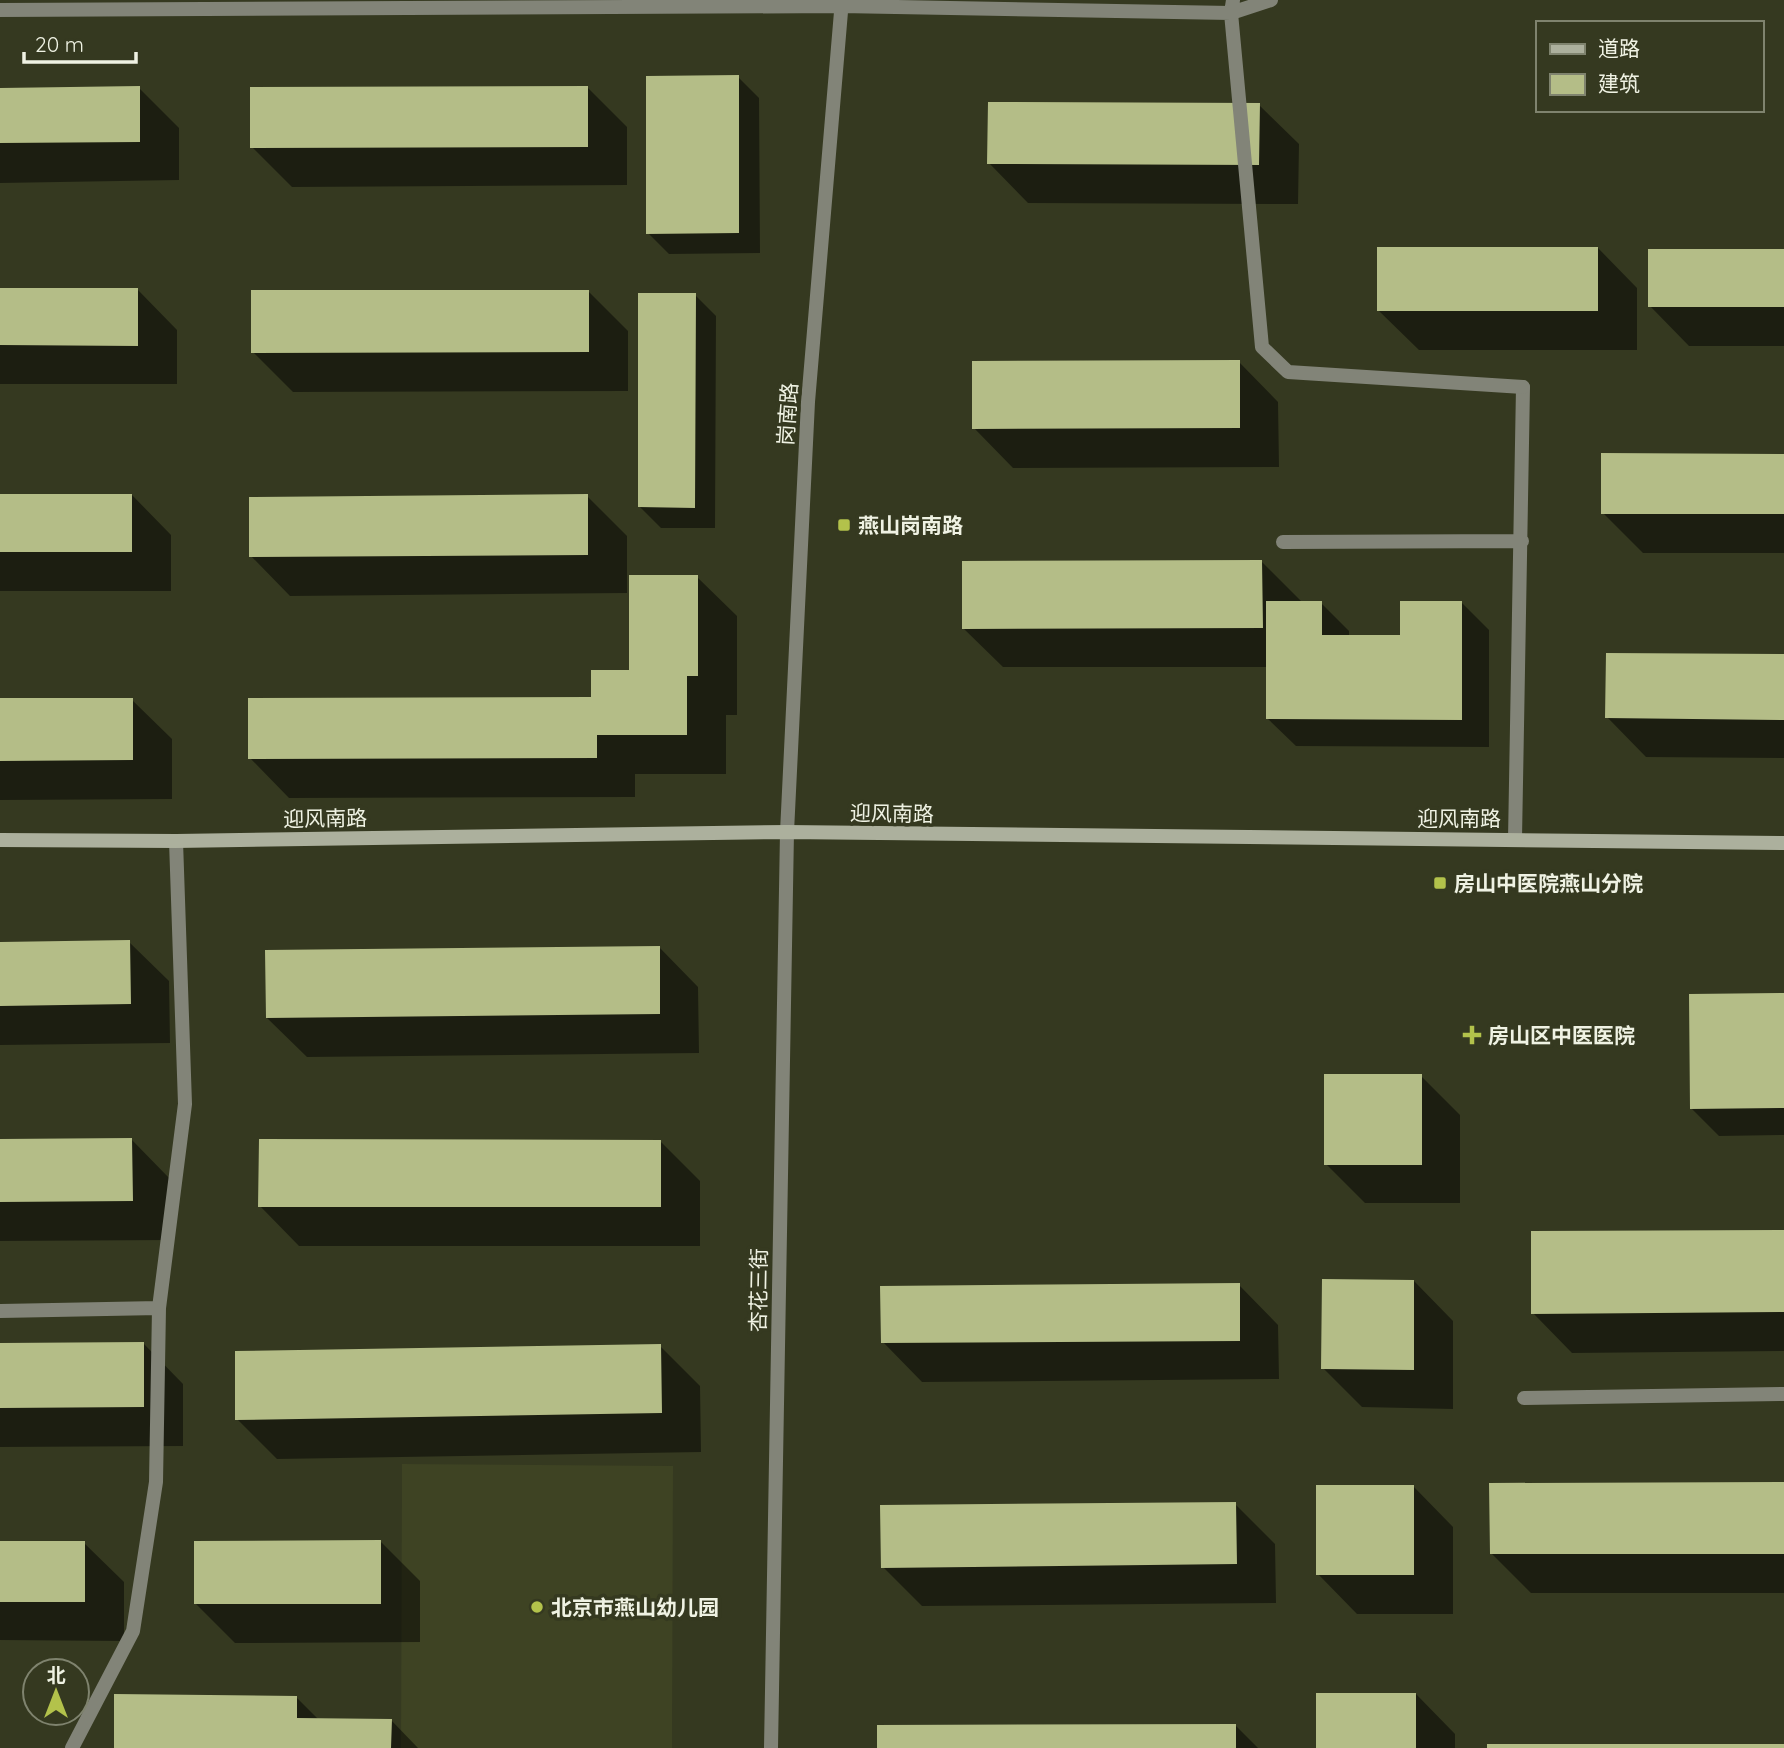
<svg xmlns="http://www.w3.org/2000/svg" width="1784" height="1748" font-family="Quicksand,'Noto Sans SC',sans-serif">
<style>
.built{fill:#3e4323}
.shadow{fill:#0007}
.building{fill:#b4bd87}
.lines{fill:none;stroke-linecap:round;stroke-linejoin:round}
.lane{stroke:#828478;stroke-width:14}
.street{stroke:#828478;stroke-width:14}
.secondary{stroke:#acb09d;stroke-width:14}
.poi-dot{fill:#b3c24b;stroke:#353920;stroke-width:2.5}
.labels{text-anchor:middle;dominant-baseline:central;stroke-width:7;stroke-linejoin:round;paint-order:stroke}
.street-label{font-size:21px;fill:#eff2e3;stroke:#353920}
.poi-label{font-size:21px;font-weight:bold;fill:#eff2e3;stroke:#353920;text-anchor:start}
</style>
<rect width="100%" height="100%" fill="#353920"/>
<path class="built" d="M402 1464 673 1466 672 1748H401Z"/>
<path class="shadow" d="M738 77 759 98 760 253 669 254 648 233Z
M587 87 627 127V185L292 187 252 147Z
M139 88 179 128V180L0 183V89Z
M1259 105 1299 144 1298 204 1028 203 989 163Z
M1598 248 1637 288V350H1419L1379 311Z
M1784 251V346H1689L1650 306Z
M0 290H138L177 330V384H0Z
M588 291 628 331V391L293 392 253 352Z
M695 295 716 316 715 528H661L640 507Z
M1239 362 1278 402 1279 467 1013 468 974 428Z
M1784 455V553H1643L1603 513Z
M132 495 171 535V591H0V496Z
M587 496 627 536V593L290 596 251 556Z
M1262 562 1301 601 1321 603 1349 631V637H1402L1461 602 1489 630V747L1296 746 1268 719V667H1003L963 628Z
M697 577 737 616V715H726V774H635V797L289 798 250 758 593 699 631 671Z
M1784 656V758L1646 757 1607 717Z
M0 700H132L172 739V799L0 800Z
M129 942 169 981 170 1043 0 1045V943Z
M659 947 698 987 699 1053 307 1057 267 1018Z
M1784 995V1135L1719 1136 1691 1108Z
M1421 1076 1460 1115V1203H1365L1326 1164Z
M132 1140 171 1180 172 1240 0 1241V1141Z
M660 1141 700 1181V1246H299L260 1206Z
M1784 1232V1351L1572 1353 1533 1313Z
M1414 1281 1453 1321V1409L1362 1407 1323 1368Z
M1239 1285 1278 1325 1279 1379 922 1382 883 1342Z
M144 1344 183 1384V1446L0 1447V1345Z
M660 1346 700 1386 701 1452 277 1459 237 1419Z
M1784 1484V1593H1531L1492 1554Z
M1414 1487 1453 1527V1614H1357L1318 1574Z
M1235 1504 1275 1544 1276 1603 922 1606 883 1567Z
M0 1542 84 1543 124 1582V1641L0 1640Z
M381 1542 420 1581V1642L235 1643 196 1604Z
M1416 1694 1455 1734V1748H1318Z
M297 1698 319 1720H391L418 1748H115Z
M1235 1725 1258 1748H879Z"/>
<path class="building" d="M739 75V233L646 234V76Z
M140 86V142L0 143V88Z
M588 86V147L250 148V87Z
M988 102 1260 103 1259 165 987 164Z
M1377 247H1598V311H1377Z
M1648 249H1784V307H1648Z
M0 288H138V346L0 345Z
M251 290H589V352L251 353Z
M638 293H696L695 508 638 507Z
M1240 360V428L972 429V361Z
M1601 453 1784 454V514H1601Z
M0 494H132V552H0Z
M588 494V555L249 557V497Z
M1262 560 1263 628 962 629V561Z
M629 575H698V676H687V735H597V758L248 759V698L591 697V670H629Z
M1266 601H1322V635H1400V601H1462V720L1266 719Z
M1606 653 1784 654V720L1605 718Z
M0 698H133V760L0 761Z
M130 940 131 1004 0 1006V942Z
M660 946V1014L266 1018 265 950Z
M1784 993V1108L1690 1109 1689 994Z
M1324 1074H1422V1165H1324Z
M132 1138 133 1201 0 1202V1139Z
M259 1139 661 1140V1207H258Z
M1784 1230V1312L1531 1314V1231Z
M1322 1279 1414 1280V1370L1321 1369Z
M1240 1283V1341L881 1343 880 1286Z
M144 1342V1407L0 1408V1343Z
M661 1344 662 1413 235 1420V1351Z
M1784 1482V1554H1490L1489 1483Z
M1316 1485H1414V1575H1316Z
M1236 1502 1237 1564 881 1568 880 1505Z
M381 1540V1604H194V1541Z
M0 1541H85V1602H0Z
M1316 1693H1416V1748H1316Z
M114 1694 297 1696V1718L392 1719 391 1748H114Z
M1236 1724V1748H877V1725Z
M1487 1744H1784V1748H1487Z"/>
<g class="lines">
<path class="lane" d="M1283 542 1522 541
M1515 839 1523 387
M1524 1398 1784 1394"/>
<path class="street" d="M1233 0 1231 13 1262 347 1288 372 1523 387
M0 10 841 6 1231 13 1271 0
M0 1311 159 1308
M72 1748 133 1631 156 1482 159 1308 185 1104 176 841
M771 1748 787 832 808 402 842 0"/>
<path class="secondary" d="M0 840 176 841 787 832 1784 843"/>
</g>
<g class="poi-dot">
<rect x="837" y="518" width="14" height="14" rx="3.5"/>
<rect x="1433" y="876" width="14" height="14" rx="3.5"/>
<path d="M1468.5 1024.5h7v7h7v7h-7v7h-7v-7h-7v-7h7z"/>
<circle cx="537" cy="1607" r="7"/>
</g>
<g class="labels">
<g class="street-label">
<text transform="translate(787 414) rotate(-86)">岗南路</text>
<text transform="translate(892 813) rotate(1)">迎风南路</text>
<text transform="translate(325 818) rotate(-1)">迎风南路</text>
<text x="1459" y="818">迎风南路</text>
<text transform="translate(758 1290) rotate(-89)">杏花三街</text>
</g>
<g class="poi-label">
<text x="858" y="525">燕山岗南路</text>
<text x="1454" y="883">房山中医院燕山分院</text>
<text x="1488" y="1035">房山区中医医院</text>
<text x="551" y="1607">北京市燕山幼儿园</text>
</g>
</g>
<rect x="1536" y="21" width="228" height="91" fill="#353920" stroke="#7f836e" stroke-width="2"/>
<rect x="1550" y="44" width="35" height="10" fill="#acb09d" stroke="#7f836e" stroke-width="2"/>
<text x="1598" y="56" font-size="21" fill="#eff2e3">道路</text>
<rect x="1550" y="74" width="35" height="21" fill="#b4bd87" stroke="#7f836e" stroke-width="2"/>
<text x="1598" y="91" font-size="21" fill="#eff2e3">建筑</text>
<g transform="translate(56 1692)"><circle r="33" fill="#353920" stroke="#7f836e" stroke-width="2"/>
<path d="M0-5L12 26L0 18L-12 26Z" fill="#b3c24b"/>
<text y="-10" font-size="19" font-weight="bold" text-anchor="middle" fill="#eff2e3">北</text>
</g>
<path d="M24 52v10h112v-10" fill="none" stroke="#eff2e3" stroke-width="3.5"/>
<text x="35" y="52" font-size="21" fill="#eff2e3" stroke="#353920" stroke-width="5" paint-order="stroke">20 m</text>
</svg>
